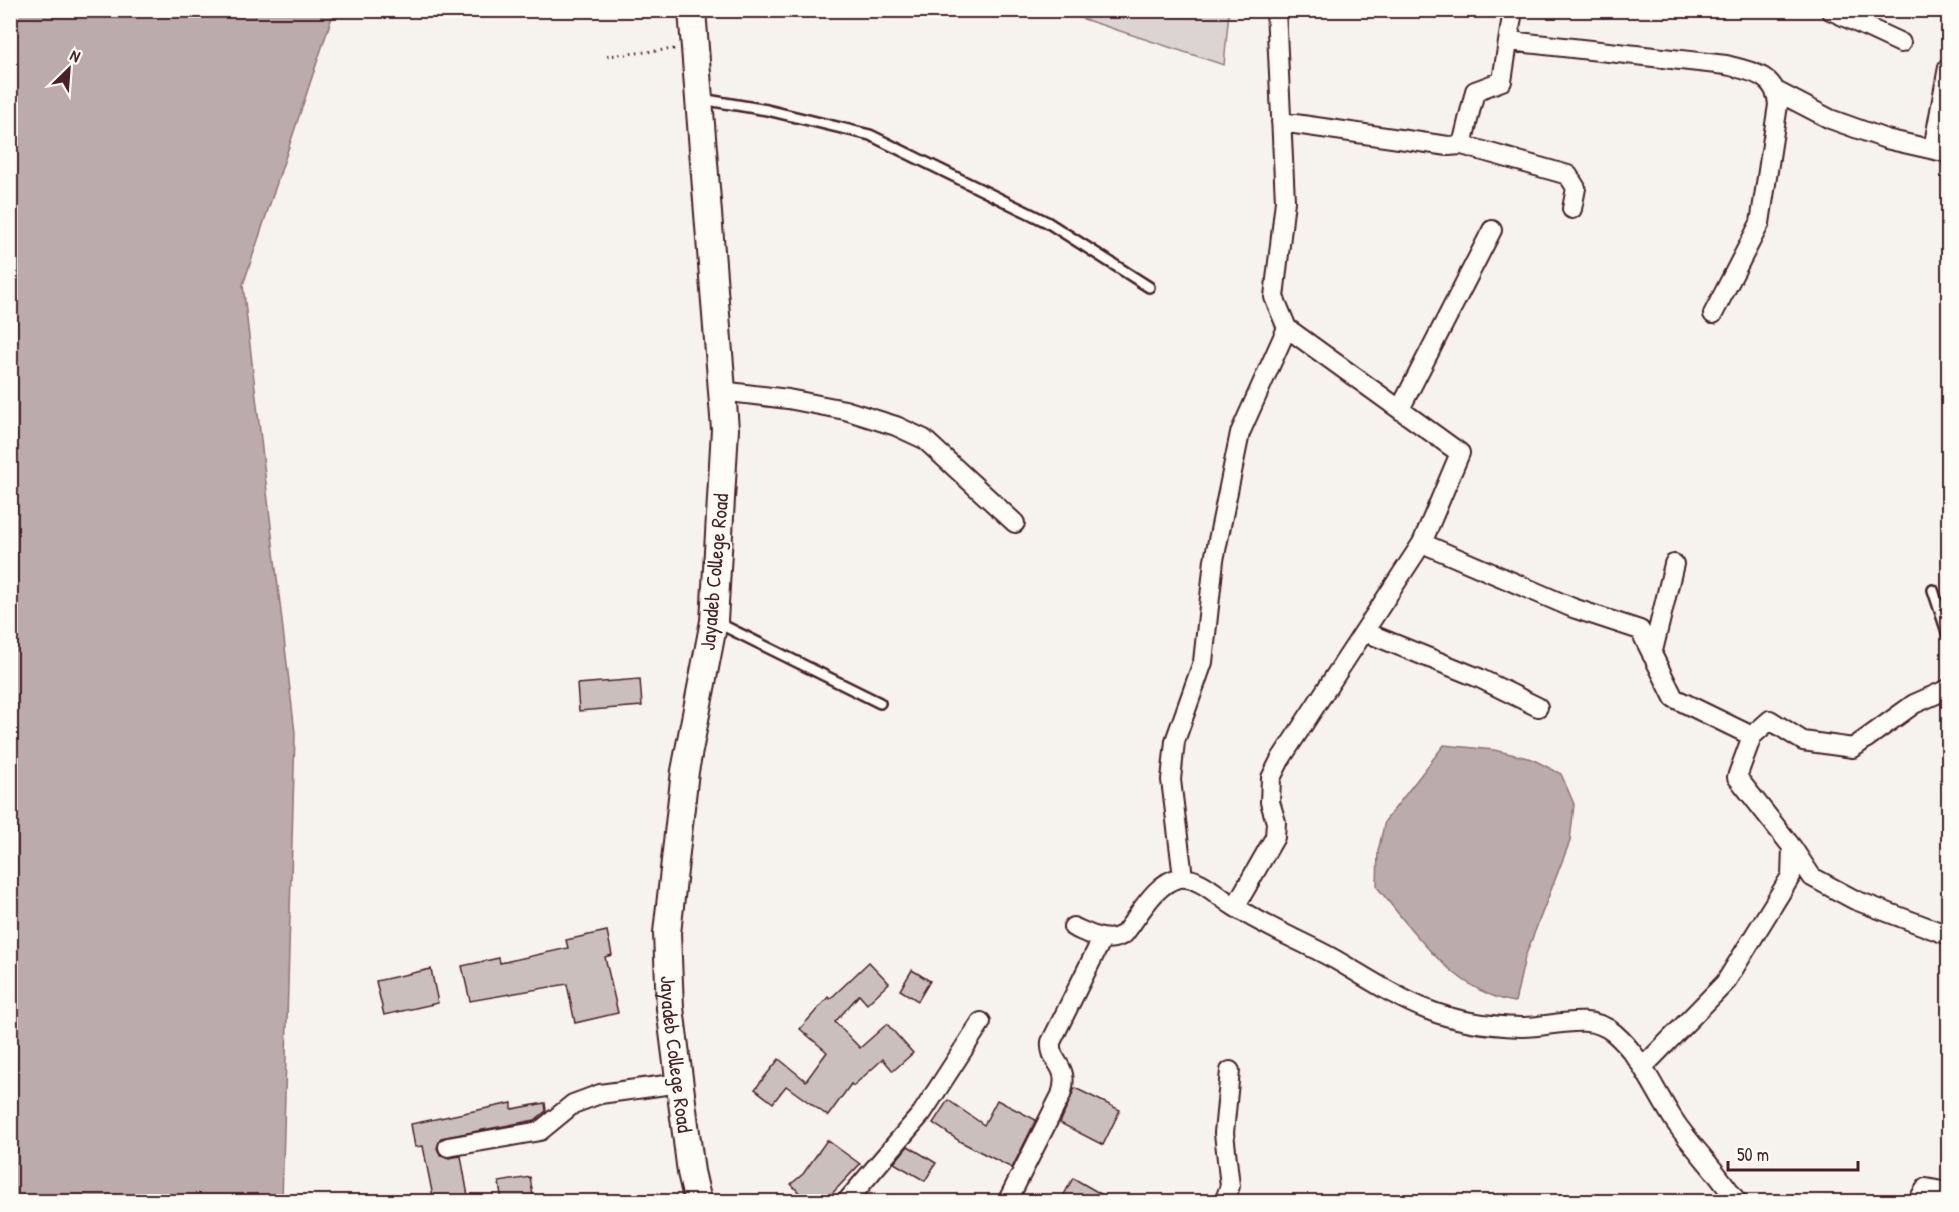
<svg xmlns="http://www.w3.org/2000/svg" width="1959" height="1212" font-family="'Patrick Hand',sans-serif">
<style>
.green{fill:#dcd4d2;stroke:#937a7e;stroke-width:1.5}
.water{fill:#bbabac;stroke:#8e7378;stroke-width:1.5}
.building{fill:#cbbfbe;stroke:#4a1f2b;stroke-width:1.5}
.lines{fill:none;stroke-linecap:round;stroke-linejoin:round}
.lane-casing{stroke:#4a1f2b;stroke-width:14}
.street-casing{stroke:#4a1f2b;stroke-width:22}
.secondary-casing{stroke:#4a1f2b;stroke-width:30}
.path{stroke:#4a1f2b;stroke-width:3;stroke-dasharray:1.5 4.5;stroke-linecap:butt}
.lane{stroke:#fdfcf7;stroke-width:9}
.street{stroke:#fdfcf7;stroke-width:18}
.secondary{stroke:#fdfcf7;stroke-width:26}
.labels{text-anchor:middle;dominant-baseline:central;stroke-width:4.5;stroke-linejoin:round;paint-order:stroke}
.street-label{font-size:21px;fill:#4a1f2b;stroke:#fdfcf7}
</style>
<rect width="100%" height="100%" fill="#f6f3ef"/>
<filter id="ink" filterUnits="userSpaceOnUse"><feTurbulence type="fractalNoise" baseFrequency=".0167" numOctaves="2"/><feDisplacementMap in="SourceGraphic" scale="12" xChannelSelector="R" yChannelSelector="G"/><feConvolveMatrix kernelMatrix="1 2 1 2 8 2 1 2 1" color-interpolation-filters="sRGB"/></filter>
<g filter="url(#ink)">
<path class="green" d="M1059 11H1229L1224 65Z"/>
<path class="water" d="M10 11H334L243 285 295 733 282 1201H11Z
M1444 745 1494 750 1532 759 1561 774 1574 804 1570 841 1525 957 1515 1002C1455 993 1413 931 1377 887L1378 851 1385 821Z"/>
<path class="building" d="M640 679 642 706 579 711 577 684Z
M607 931 612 955 605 957 618 1013 575 1023 567 984 470 1001 462 966 499 958 500 963 568 948 566 940Z
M869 962 889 983 867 1004 859 995 835 1022 860 1048 887 1024 913 1053 893 1071 883 1059 853 1086 851 1084 828 1116 786 1086 773 1103 755 1089 779 1059 806 1081 827 1052 800 1029 828 997 830 999Z
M431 969 438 1003 384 1015 376 981Z
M912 970 930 981 918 1001 900 990Z
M1075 1088 1120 1110 1103 1145 1060 1123Z
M948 1100 984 1125 997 1100 1036 1120 1012 1168 961 1142 933 1123Z
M512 1103V1109L545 1103 546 1111 535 1120 441 1138 437 1148 440 1155 449 1158 461 1156 469 1202H434L423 1146 415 1147 411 1124Z
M827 1140 860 1164 824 1202H808L791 1184 803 1174Z
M908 1146 936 1163 925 1181 894 1163Z
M530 1177 534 1202H502L499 1182Z
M1073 1178 1115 1202H1060Z"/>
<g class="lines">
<defs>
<path id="lane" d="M701 99 767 110 870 135 1047 222 1149 287
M1933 590 1948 635
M716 622 880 703"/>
<path id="street" d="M1276 10 1285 201 1274 297 1287 328 1460 453 1422 543
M1830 10 1901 43
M1509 41 1726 65C1751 71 1777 75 1778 105L1760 223 1713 314
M1778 92 1830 119 1886 139 1948 153
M1281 122 1448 146 1462 145 1475 91 1502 81 1513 10
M1462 145 1568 175 1576 188 1572 209
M1933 149 1948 67
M721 391 788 399 845 410 896 426 924 439 1015 523
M1400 409 1492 230
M1365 632 1479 678 1538 707
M1652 655 1674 564
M1792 847 1812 877 1855 900 1948 935
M1183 877 1171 780 1175 741 1203 662 1214 560 1240 433 1287 328
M1235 907 1275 837 1276 822 1270 802 1271 778 1280 760 1422 543 1573 608 1640 630 1674 698 1752 736
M1073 927C1090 934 1107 945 1124 934 1138 917 1156 881 1180 878 1198 876 1218 896 1232 905 1265 927 1302 941 1336 960 1367 978 1395 997 1428 1010 1458 1022 1489 1026 1521 1027 1551 1028 1588 1011 1614 1033 1644 1059 1656 1095 1678 1126 1697 1152 1719 1174 1737 1202
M1644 1066 1725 983 1791 876 1792 847 1737 777 1752 736 1770 720 1803 741 1853 748 1914 704 1948 689
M448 1147 540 1131 573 1104 600 1094 680 1083
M846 1202 922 1113 981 1022
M1007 1202 1061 1095C1071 1064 1049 1064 1051 1042L1102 939
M1224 1202 1230 1186 1224 1133 1230 1071
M1917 1202 1926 1188 1948 1192"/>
<g id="secondary">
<path id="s1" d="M692 10 725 429 714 621 685 771 667 933 670 1008 691 1172 698 1202"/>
</g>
</defs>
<use href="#lane" class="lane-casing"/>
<use href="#street" class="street-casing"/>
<use href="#secondary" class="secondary-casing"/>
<path class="path" d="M607 56 675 49"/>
<use href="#lane" class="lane"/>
<use href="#street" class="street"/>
<use href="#secondary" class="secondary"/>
</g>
</g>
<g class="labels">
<g class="street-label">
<text transform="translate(714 572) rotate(-85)">Jayadeb College Road</text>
<text stroke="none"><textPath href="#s1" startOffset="1050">Jayadeb College Road</textPath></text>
</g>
</g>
<rect width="1959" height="1212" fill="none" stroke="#fdfcf7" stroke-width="36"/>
<rect x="18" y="18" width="1923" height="1176" fill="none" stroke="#4a1f2b" stroke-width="2" filter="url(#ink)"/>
<g transform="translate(69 69) rotate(25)" stroke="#fdfcf7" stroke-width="4.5" paint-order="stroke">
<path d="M0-4.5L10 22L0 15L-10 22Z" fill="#4a1f2b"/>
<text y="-9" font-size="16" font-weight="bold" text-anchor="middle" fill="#4a1f2b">N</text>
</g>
<path d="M1728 1161v9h130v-9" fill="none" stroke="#4a1f2b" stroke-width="3"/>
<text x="1737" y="1161" font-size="18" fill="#4a1f2b" stroke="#fdfcf7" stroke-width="4.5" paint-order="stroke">50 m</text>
</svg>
